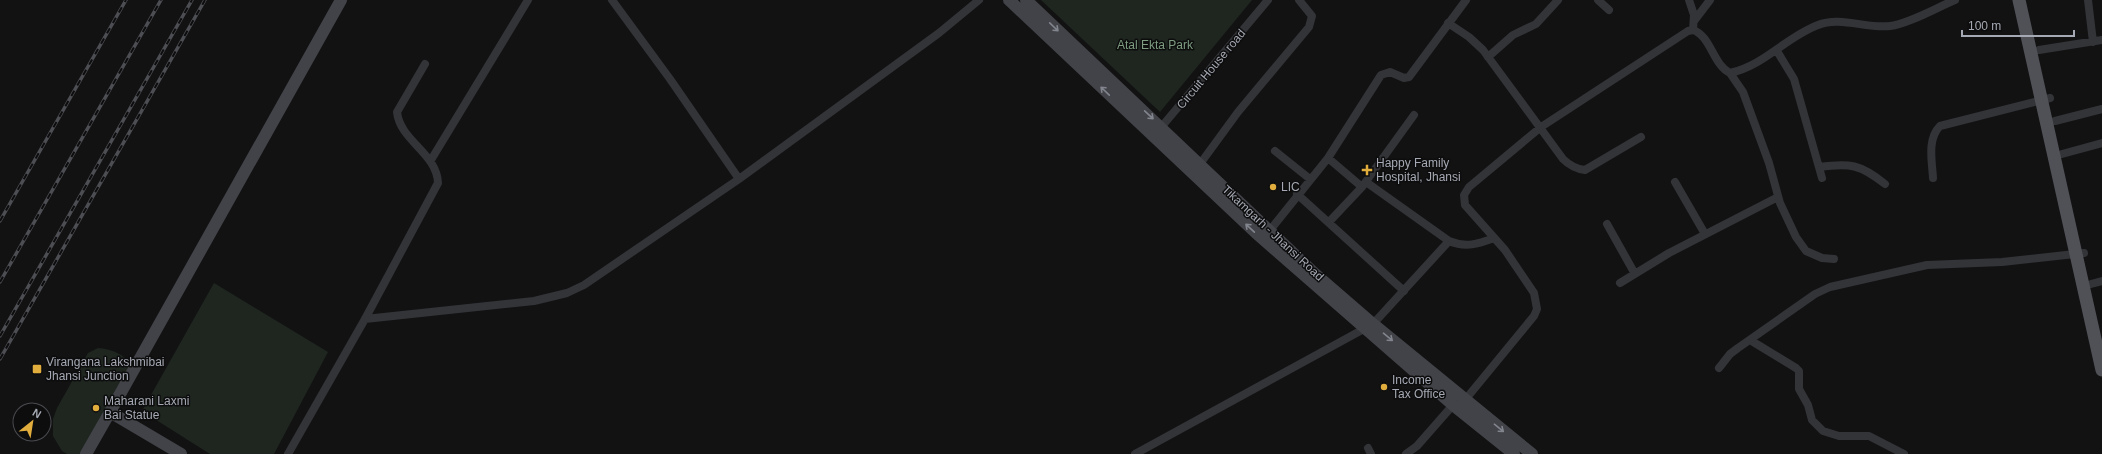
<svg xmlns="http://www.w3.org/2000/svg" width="2102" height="454" font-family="Helvetica,sans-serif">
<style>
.green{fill:#1f2620}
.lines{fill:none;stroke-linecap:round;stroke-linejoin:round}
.street{stroke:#333438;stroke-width:8}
.secondary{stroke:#424348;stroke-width:12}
.primary{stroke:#505157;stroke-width:13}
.rail-casing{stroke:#4d4e53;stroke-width:3.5}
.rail{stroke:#0d0d0e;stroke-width:2;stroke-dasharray:6;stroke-linecap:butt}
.oneway{stroke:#82858e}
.poi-dot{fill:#e1ad3d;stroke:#0d0d0e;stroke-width:1.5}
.labels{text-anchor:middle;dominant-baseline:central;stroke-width:3;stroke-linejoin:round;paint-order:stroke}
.park-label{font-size:12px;fill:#7d9c80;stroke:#0d0d0e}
.street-label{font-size:12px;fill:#a5a9b3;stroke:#0d0d0e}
.poi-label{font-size:12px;fill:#a5a9b3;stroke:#0d0d0e;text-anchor:start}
</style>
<rect width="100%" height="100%" fill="#121213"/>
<path class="green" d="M1041 0H1252L1160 112Z
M214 283 328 352 274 454H210L142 411Z
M98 348C110 349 126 354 131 366L82 454H67L62 451 53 436V419L57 408 88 353Z"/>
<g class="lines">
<path class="street" d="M612 0 670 79 739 179
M1598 0 1609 10
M1689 0 1694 15 1693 30
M2088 0 2093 42
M1694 21 1710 0
M1448 23 1469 37 1483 50 1563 159C1570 166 1576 169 1585 170L1641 137
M2039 50 2102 40
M1777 51 1794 79 1822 178
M1488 57 1513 35 1536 24 1558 0
M1730 73 1743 92 1769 163 1780 203 1796 237 1806 251 1822 258 1834 259
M2055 121 2102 109
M1158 131 1268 0
M1275 151 1310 179
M2062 154 2102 143
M1328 158 1362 187 1414 115
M431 160 528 0
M1200 164 1238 112 1309 27 1312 16 1299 0
M1819 167C1850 163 1860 164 1885 184
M1933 178C1932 161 1927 139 1940 126L2050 98
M1366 182 1449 241C1466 248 1478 244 1494 238
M1675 182 1705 234
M1297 194 1404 291
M1329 222 1362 187
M1607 224 1635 274
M1267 234 1328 158 1381 75 1390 72 1404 78 1409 77 1466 0
M1620 283 1669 253 1778 197
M2091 284 2102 281
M365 319 534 301 567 293 584 285 739 179 939 33 979 0
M1750 340 1796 368 1799 371V389L1808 405 1812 420 1823 431 1839 436H1869L1904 454
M1719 368 1730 354 1738 348 1815 294 1830 287 1927 265 2002 262 2084 253
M1465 400 1534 316 1537 309 1534 293 1505 250 1465 205 1464 195 1469 187 1541 127 1688 31 1693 30C1711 36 1713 65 1730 73 1765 65 1786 37 1818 25 1840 16 1867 29 1890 26 1908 24 1938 7 1955 0
M1368 448 1371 454
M288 454 365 319 438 183C437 153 400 141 397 112L425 64
M1135 454 1373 324 1449 241
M1406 454 1417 446 1453 405"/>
<path class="secondary" d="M1009 0 1256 233 1453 405 1514 454
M1026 0 1314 273 1373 324 1532 454
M86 454 110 412
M181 454 110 412 341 0"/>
<path class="primary" d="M2019 0 2102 370"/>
<defs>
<path id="rail" d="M0 221 126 0
M0 282 161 0
M0 336 192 0
M0 359 205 0"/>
</defs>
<use href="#rail" class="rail-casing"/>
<use href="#rail" class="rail"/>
</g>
<defs><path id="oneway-shaft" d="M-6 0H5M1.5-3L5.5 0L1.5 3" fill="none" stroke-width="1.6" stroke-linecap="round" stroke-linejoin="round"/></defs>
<g class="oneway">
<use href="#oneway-shaft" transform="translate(1054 27) rotate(44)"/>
<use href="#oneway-shaft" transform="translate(1105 91) rotate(-136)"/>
<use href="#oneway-shaft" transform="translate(1149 115) rotate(43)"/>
<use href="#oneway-shaft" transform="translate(1250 228) rotate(-137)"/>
<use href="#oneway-shaft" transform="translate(1388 337) rotate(40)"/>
<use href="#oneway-shaft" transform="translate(1499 428) rotate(39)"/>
</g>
<g class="poi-dot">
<path d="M1365 164h4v4h4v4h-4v4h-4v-4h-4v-4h4z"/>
<circle cx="1273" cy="187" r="4"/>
<rect x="32" y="364" width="10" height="10" rx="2"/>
<circle cx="1384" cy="387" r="4"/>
<circle cx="96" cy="408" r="4"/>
</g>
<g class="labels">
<g class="park-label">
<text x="1155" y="45">Atal Ekta Park</text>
</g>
<g class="street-label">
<text transform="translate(1211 69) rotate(-50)">Circuit House road</text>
<text transform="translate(1273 233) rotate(43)">Tikamgarh - Jhansi Road</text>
</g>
<g class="poi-label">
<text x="1376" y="163">Happy Family<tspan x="1376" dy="14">Hospital, Jhansi</tspan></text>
<text x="1281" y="187">LIC</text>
<text x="46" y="362">Virangana Lakshmibai<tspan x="46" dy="14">Jhansi Junction</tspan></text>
<text x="1392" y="380">Income<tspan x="1392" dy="14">Tax Office</tspan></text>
<text x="104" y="401">Maharani Laxmi<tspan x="104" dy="14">Bai Statue</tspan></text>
</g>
</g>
<g transform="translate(32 422) rotate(30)"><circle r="19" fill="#0d0d0e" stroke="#4a4b50"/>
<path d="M0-3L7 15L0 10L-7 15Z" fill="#e1ad3d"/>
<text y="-6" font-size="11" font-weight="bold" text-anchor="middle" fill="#a5a9b3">N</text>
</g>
<path d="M1962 30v6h112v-6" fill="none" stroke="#a5a9b3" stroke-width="2"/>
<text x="1968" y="30" font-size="12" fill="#a5a9b3" stroke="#0d0d0e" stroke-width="3" paint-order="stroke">100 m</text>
</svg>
